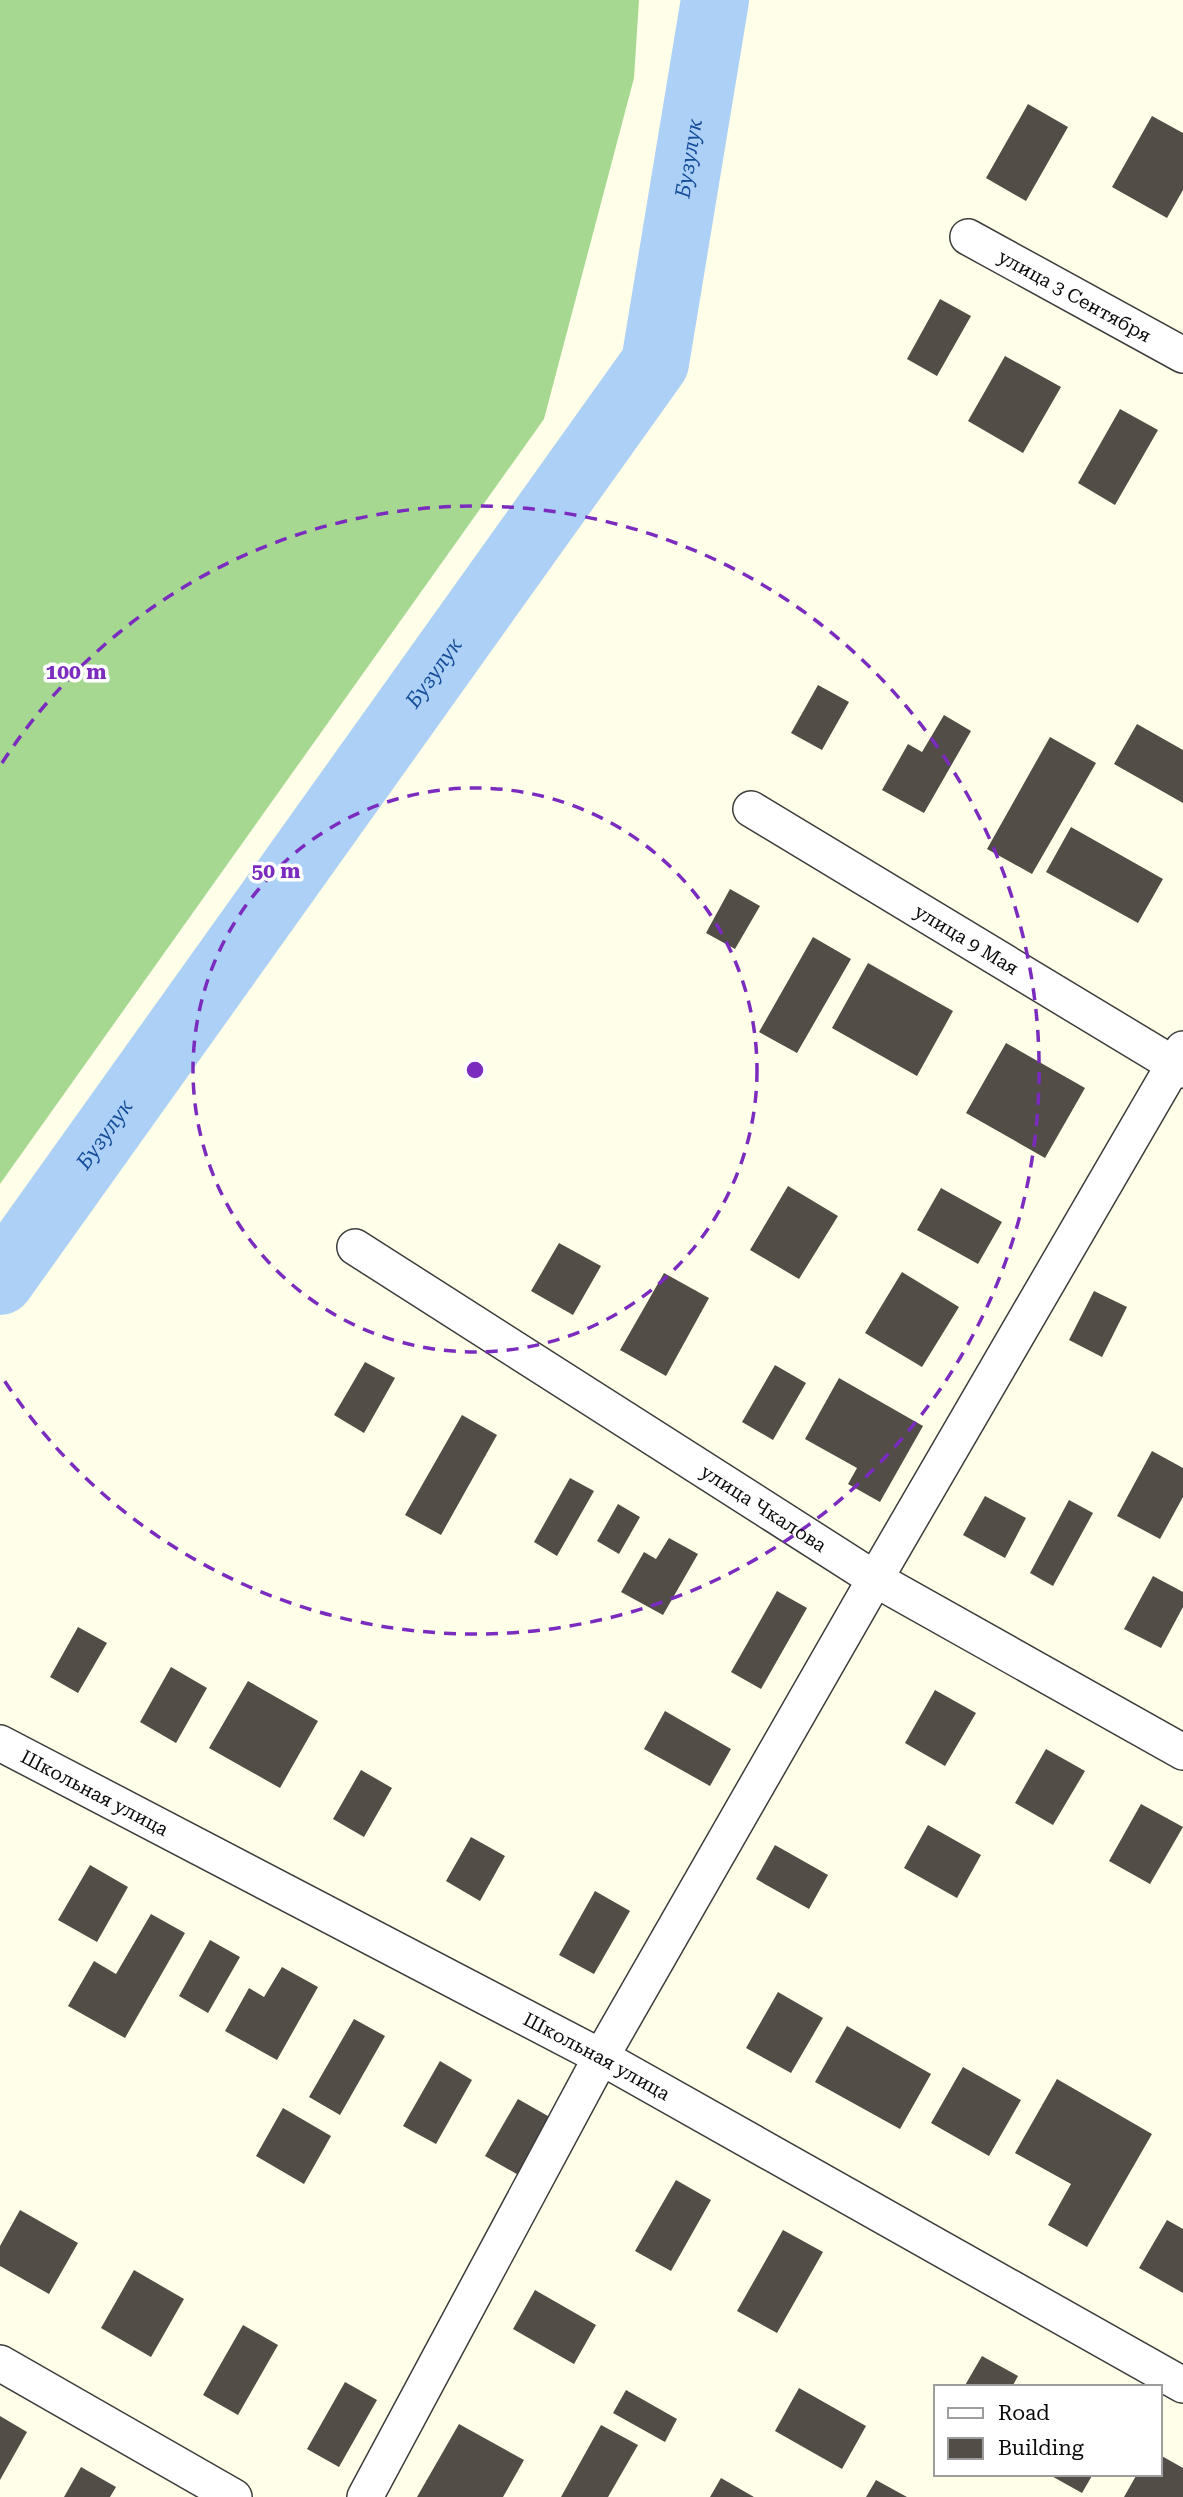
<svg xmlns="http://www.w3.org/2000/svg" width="1183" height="2497" font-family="'Roboto Serif',serif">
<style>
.forest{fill:#a7d892}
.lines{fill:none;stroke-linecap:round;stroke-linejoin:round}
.river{stroke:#add0f6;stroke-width:68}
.building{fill:#534d47}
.minor-casing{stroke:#3d3d3d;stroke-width:38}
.minor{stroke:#fff;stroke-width:35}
.ring{fill:none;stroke:#7b2cbf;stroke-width:3.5;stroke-dasharray:12 9}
.labels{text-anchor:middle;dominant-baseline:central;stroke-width:7;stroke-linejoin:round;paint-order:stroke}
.street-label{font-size:19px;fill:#0a0a0a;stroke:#fff}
.water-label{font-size:21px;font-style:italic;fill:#164d9a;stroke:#fff}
.centre{fill:#7b2cbf;stroke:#fff;stroke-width:3.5}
.ring-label{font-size:21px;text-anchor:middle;font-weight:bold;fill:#7b2cbf;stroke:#fff;stroke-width:7;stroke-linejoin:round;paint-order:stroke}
</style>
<rect width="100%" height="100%" fill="#fffee8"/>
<path class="forest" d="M0 0H639L634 78 544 419 0 1184Z"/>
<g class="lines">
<path class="river" id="s1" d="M0 1281 655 363 715 0"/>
</g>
<path class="building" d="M1028 104 1068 127 1026 201 986 178Z
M1152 116 1183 133V190L1167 218 1112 187Z
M940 299 971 316 937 376 907 359Z
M1005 356 1061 387 1023 453 968 421Z
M1120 409 1158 430 1115 505 1078 483Z
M818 685 849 702 822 750 791 733Z
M944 715 971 731 924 813 882 790 908 744 922 752Z
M1137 724 1183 750V803L1114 764Z
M1050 737 1096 763 1032 874 987 849Z
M1071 827 1163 879 1138 923 1046 872Z
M730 889 760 906 735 949 706 933Z
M813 937 851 959 797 1053 759 1032Z
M868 963 953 1011 917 1076 832 1028Z
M1006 1043 1085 1088 1045 1158 966 1113Z
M788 1186 838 1216 799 1279 750 1250Z
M941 1188 1002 1222 978 1264 917 1230Z
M559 1243 601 1266 573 1315 531 1291Z
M902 1272 959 1307 922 1367 865 1333Z
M664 1273 709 1298 666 1376 620 1350Z
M1094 1291 1127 1307 1102 1357 1069 1340Z
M365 1362 395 1378 364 1433 334 1415Z
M775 1365 806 1383 773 1440 742 1422Z
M839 1378 923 1426 880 1502 848 1484 857 1468 805 1439Z
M462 1415 497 1435 441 1535 405 1515Z
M1152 1451 1183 1468V1497L1160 1539 1117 1516Z
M570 1478 594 1491 557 1556 534 1542Z
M985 1496 1026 1518 1005 1558 963 1535Z
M1069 1500 1093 1513 1053 1586 1030 1573Z
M618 1504 640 1517 619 1554 597 1541Z
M669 1538 698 1554 663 1615 621 1592 644 1552 656 1559Z
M1153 1576 1183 1592V1607L1161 1648 1124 1629Z
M777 1591 807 1608 761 1689 731 1672Z
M78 1627 107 1643 78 1693 50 1677Z
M171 1667 207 1688 176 1743 140 1722Z
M248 1681 318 1721 280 1788 209 1748Z
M935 1690 976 1713 945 1766 905 1743Z
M665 1711 731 1749 710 1786 644 1749Z
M1046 1749 1085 1771 1053 1825 1015 1803Z
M361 1770 392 1788 364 1837 333 1819Z
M1141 1804 1183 1827 1150 1884 1109 1861Z
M928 1825 981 1855 957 1898 904 1868Z
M471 1837 505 1856 480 1901 446 1881Z
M775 1845 828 1875 809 1909 756 1879Z
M90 1865 128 1887 97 1942 58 1920Z
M595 1891 630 1911 594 1974 559 1955Z
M151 1914 185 1933 125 2038 68 2006 94 1961 116 1974Z
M210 1940 240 1957 208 2013 179 1996Z
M282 1967 318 1987 277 2060 225 2031 249 1988 264 1997Z
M778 1992 823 2018 791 2073 746 2048Z
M354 2019 385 2036 340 2115 309 2097Z
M847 2026 931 2074 900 2129 815 2082Z
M440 2061 472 2080 436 2144 403 2126Z
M963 2067 1021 2100 989 2156 931 2123Z
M1057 2079 1152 2134 1087 2247 1048 2225 1071 2184 1015 2153Z
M518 2099 555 2120 522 2177 485 2156Z
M283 2108 331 2136 304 2184 256 2156Z
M676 2180 711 2200 671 2271 635 2251Z
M20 2210 78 2243 49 2294 0 2266V2246Z
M1167 2220 1183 2229V2293L1139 2268Z
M783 2230 823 2252 777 2333 737 2311Z
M134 2270 184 2299 151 2357 101 2328Z
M535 2290 596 2325 574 2364 513 2329Z
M243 2325 278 2345 238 2415 203 2395Z
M982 2356 1018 2376 1012 2387H964Z
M345 2382 377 2400 339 2467 307 2449Z
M799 2388 866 2426 842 2469 775 2431Z
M626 2390 677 2419 665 2442 613 2413Z
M0 2416 27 2432 0 2480Z
M459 2424 524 2460 503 2497H417Z
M601 2425 638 2445 608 2497H561Z
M1160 2455 1183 2468V2497H1124L1137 2474H1160Z
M81 2467 116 2487 110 2497H64Z
M1048 2474H1093L1082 2493Z
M721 2478 754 2497H710Z
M876 2480 907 2497H866Z"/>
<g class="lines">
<defs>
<g id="minor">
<path id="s2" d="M968 237 1183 355"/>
<path id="s3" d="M751 809 1183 1070"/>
<path id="s4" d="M355 1247 875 1579 1183 1752"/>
<path id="s5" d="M0 1743 601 2057 1183 2385"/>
<path d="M0 2363 234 2497"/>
<path d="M365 2497 601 2057 875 1579 1183 1049"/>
</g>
</defs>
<use href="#minor" class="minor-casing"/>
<use href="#minor" class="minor"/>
</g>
<g class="ring">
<circle cx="475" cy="1070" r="282"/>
<path d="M2 763A564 564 0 1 1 2 1377"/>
</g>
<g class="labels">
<g class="street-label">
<text stroke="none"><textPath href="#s2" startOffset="122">улица 3 Сентября</textPath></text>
<text stroke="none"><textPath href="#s3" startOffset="252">улица 9 Мая</textPath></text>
<text stroke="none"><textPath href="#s4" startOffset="485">улица Чкалова</textPath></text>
<text stroke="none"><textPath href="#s5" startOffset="107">Школьная улица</textPath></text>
<text stroke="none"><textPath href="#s5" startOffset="674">Школьная улица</textPath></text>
</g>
<g class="water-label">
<text stroke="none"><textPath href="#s1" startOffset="1335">Бузулук</textPath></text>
<text stroke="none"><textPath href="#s1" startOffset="747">Бузулук</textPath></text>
<text stroke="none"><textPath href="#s1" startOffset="180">Бузулук</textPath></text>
</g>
</g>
<circle cx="475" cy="1070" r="10" class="centre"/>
<g class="ring-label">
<text x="76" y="679">100 m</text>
<text x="276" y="878">50 m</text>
</g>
<rect x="934" y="2385" width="228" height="91" fill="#ffffff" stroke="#9d9d9d" stroke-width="2"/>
<rect x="948" y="2408" width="35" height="10" fill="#ffffff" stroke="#9d9d9d" stroke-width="2"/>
<text x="998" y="2420" font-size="21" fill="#0a0a0a">Road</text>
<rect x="948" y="2438" width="35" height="21" fill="#534d47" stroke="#9d9d9d" stroke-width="2"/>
<text x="998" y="2455" font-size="21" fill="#0a0a0a">Building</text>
</svg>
